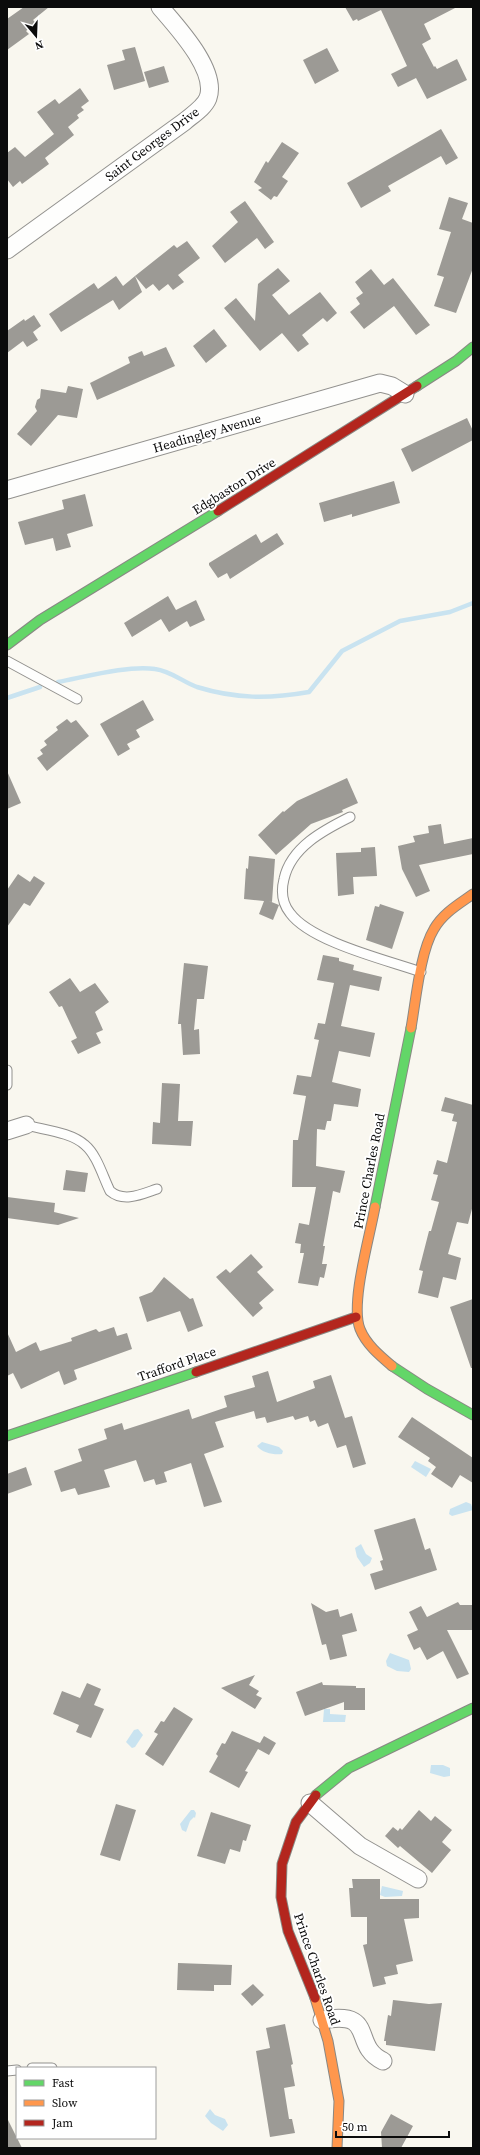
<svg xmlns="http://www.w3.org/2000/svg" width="480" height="2155" font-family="'Source Serif 4',serif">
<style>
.water{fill:#c9e3f0}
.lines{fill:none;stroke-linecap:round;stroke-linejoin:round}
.stream{stroke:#c9e3f0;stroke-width:4.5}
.building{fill:#9c9a95}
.lane-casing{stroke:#92918e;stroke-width:11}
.street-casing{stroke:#92918e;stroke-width:19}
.fast-casing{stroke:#898884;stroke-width:11}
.slow-casing{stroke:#898884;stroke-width:11}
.jam-casing{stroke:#898884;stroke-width:11}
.lane{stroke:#fefefd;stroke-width:9}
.street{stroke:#fefefd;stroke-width:17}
.fast{stroke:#63d668;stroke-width:9}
.slow{stroke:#ff974d;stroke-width:9}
.jam{stroke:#b3261e;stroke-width:9}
.labels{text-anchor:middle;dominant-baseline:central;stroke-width:4;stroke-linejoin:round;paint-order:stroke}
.street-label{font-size:13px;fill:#0b0b0b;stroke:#fff}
</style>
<rect width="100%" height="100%" fill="#f9f7ef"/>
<path class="water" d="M262 1442 279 1447 283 1451 282 1454C274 1455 262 1453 257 1446Z
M415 1461 431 1469 426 1477 411 1467Z
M466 1502 471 1504 473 1510 452 1516 449 1514 450 1509Z
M361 1544 366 1554 372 1558 370 1563 364 1567 357 1557 355 1548Z
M390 1653 409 1660 411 1669 409 1672 397 1671 387 1666 386 1661Z
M324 1709H330V1714L346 1715 345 1722H323Z
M138 1729 143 1735 135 1747 132 1748 126 1742 134 1730Z
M431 1765H443L450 1768V1776L444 1777 430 1773Z
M191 1810H194L196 1813 195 1818 194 1817 190 1821 186 1832 182 1830 180 1824Z
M382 1886 403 1891 402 1896 385 1897 380 1895Z
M210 2109 215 2115 225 2119 228 2125 223 2131 211 2123 205 2116Z"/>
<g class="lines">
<path class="stream" d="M58 682C85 677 128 665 155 669 171 671 183 682 197 687 236 699 269 699 309 692L342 651 400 621 450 612 473 603
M7 698 40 687"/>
</g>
<path class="building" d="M24 7H49L33 20 36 23 26 31 29 34 7 50V19Z
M345 7H457L424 24 431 39 422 44 434 67 435 66 437 69 457 59 467 80 427 99 416 78 398 87 391 74 407 66 381 10 358 21 357 19 353 21Z
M135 47 145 81 114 90 107 65 125 60 122 50Z
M327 48 339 71 315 84 303 60Z
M164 66 169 82 149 88 144 72Z
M80 88 89 101 81 107 84 110 77 115 79 118 68 127 74 135 45 158 49 164 22 184 20 181 13 187 7 179V153L15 147 25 157 54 134 37 112 55 99 59 104Z
M441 129 458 158 446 165 441 156 388 186 391 191 361 208 347 183Z
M282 142 299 153 282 177 288 181 277 197 274 196 271 200 258 190 262 188 254 182 266 161 268 163Z
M449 197 468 203 462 219 473 223V268L456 313 434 306 444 277 437 275 451 232 439 229Z
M245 201 274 242 265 249 257 238 225 263 212 246 238 222 230 212Z
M187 241 200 258 178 275 184 282 173 290 168 284 159 291 153 284 146 289 135 276 174 245 177 248Z
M278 268 290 281 272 295 289 315 320 292 337 313 327 322 323 318 302 335 309 344 298 352 282 333 260 351 224 308 236 298 255 321 258 284Z
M371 269 384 285 393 278 430 325 416 335 394 306 364 329 350 312 360 304 356 298 363 293 355 282Z
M116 276 123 286 135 276 142 292 119 310 113 300 61 332 49 314 94 283 98 289Z
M34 315 41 326 33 332 38 340 27 347 23 341 7 353V331L24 319 25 321Z
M214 329 227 346 206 363 193 346Z
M166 347 175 366 97 400 90 383 130 363 128 357 142 351 144 356Z
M68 386 83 389 77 418 58 415 31 446 17 434 37 411 35 407 37 400 40 398 41 389 66 393Z
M467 418 473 431V440L412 472 401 449Z
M394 481 400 503 352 517V514L324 522 319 503Z
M85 494 93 526 67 534 71 547 56 551 53 538 25 545 18 522 64 509 62 500Z
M277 533 284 544 230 579 227 573 218 578 209 565V563L256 534 261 543Z
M168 596 176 610 196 600 205 620 190 627 187 621 169 632 161 619 132 637 124 623Z
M143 700 154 720 136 730 140 737 127 744 130 749 118 756 100 724Z
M67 719 71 723 76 720 89 736 47 771 37 758 43 754 40 750 47 745 44 741 58 730 56 727Z
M7 771 21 803 7 809Z
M347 778 358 803 342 810 343 812 311 824 276 855 258 835 283 811 284 812 297 801Z
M441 824 444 844 473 838V854L419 865 430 891 416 897 402 869 398 846 415 842 413 836 429 833 428 826Z
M375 847 377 876 353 877 354 894 338 896 336 853 361 852V848Z
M249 856 275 859 272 902 269 901 279 905 273 920 259 914 264 901 244 899 246 868 248 869Z
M18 874 30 882 34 876 45 883 30 906 24 903 7 927V890Z
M380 904 404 912 392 949 366 940 375 906 379 907Z
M323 955 339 958V961L354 965 353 970 382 977 379 991 350 985 341 1026 375 1033 370 1057 339 1051 332 1082 361 1089 358 1107 334 1104 331 1121H327L325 1130 317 1129 316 1166 345 1171 340 1193 333 1191 323 1246H325L322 1264H327L324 1278 320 1277 318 1286 298 1283 304 1253H300L301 1244 295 1243 299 1223 309 1225 316 1187H292L293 1140H298L306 1096 293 1094 297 1075 311 1077 319 1040 314 1039 318 1023 325 1024 334 983 317 980Z
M184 963 208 966 204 999H197L194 1030 199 1029 200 1054 183 1055 181 1024H178Z
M70 978 80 992 95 983 109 1002 95 1012 103 1030 96 1033 101 1043 78 1054 71 1041 77 1038 62 1006 59 1007 49 992Z
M162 1083 180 1084 178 1121H193L191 1146 152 1144 153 1122 160 1123Z
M445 1097 473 1105V1205L468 1224 457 1222 448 1254 461 1258 456 1280 443 1277 438 1298 418 1293 423 1271 419 1270 429 1231H431L439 1202 431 1200 438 1175 433 1174 437 1160 447 1163 457 1122 452 1121 454 1114 441 1111Z
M66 1170 88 1173 85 1192 63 1190Z
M7 1197 55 1203 54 1212 79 1218 58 1225 7 1218Z
M251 1254 263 1267 257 1272 274 1290 259 1303 263 1308 253 1317 216 1277 226 1269 230 1273Z
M164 1277 190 1299 193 1298 203 1326 188 1332 180 1311 147 1322 139 1297 152 1292Z
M473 1299V1368H471L450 1307Z
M114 1327 117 1336 127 1333 132 1349 74 1370 77 1379 76 1380 64 1385 59 1371 21 1389 13 1373 7 1376V1332L16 1352 36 1342 40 1351 72 1341 71 1338 96 1329 99 1332Z
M268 1371 277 1402 315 1388 313 1381 331 1375 345 1418 352 1416 366 1464 353 1468 346 1445 337 1448 328 1423 318 1427 315 1420 310 1422 308 1416 295 1420 293 1416 267 1423 265 1417 256 1419 254 1411 215 1422 224 1447 204 1454 222 1502 204 1507 191 1463 164 1472 167 1482 156 1485 154 1479 144 1482 136 1460 104 1470 110 1487 78 1495 75 1488 61 1492 54 1471 82 1461 78 1449 107 1439 104 1429 122 1423 124 1430 189 1409 192 1419 227 1407 224 1396 255 1387 252 1376Z
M412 1417 473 1458V1483L460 1475 452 1488 431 1474 436 1467 428 1461 430 1458 398 1437Z
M26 1467 32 1485 7 1494V1474Z
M415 1518 425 1550 430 1548 437 1570 375 1590 370 1574 383 1570 380 1561 383 1560 374 1530Z
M458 1602 460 1605H473V1630H447L469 1674 457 1679 443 1651 427 1660 420 1647 414 1650 407 1635 418 1630 409 1612 421 1606 427 1617Z
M311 1603 326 1612 338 1609 340 1617 352 1613 357 1631 342 1635 347 1656 330 1660 326 1644 322 1645Z
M255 1675 249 1685 259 1691 256 1695 262 1698 255 1709 221 1688Z
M322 1682 323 1685 356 1686V1688H365V1710H344V1702L305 1716 296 1692Z
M87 1683 101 1689 94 1705 104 1709 91 1738 76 1732 79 1725 53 1714 62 1691 80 1698Z
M174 1707 193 1719 163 1766 145 1754 158 1734 154 1732 161 1721 164 1722Z
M232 1731 260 1743 264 1736 276 1743 269 1755 258 1749 245 1771 248 1772 239 1788 209 1772 218 1756 216 1754 222 1743 225 1744Z
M116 1804 136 1810 120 1861 100 1855Z
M419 1810 431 1821 435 1816 452 1830 442 1842 451 1850 432 1873 400 1846 398 1848 385 1836 393 1827 398 1831 400 1828 402 1830Z
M211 1812 251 1825 246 1841 243 1840 240 1852 230 1849 225 1864 197 1856Z
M352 1879H380V1899H419V1918L404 1919 413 1961 396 1965 398 1974 384 1977 386 1984 373 1987 363 1945 367 1944V1917H351L349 1888H353Z
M178 1963 232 1965 231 1985H214V1991L177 1990Z
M253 1984 264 1995 252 2006 241 1994Z
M393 2000 429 2004 442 2003 435 2051 386 2045V2041H384L388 2015 391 2016Z
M285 2024 293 2064 291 2065 295 2086 284 2088 289 2119H292L295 2133 270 2137 256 2051 270 2048 266 2028Z
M391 2114 413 2126 401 2148H382L381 2132Z
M7 2118 22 2148H7Z"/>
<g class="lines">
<defs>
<path id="lane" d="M7 661 77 699
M350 817C324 830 291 847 284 879 281 891 282 903 290 913 311 942 387 960 421 972
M7 1070V1085
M26 1125C44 1130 71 1132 85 1145 97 1155 103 1177 110 1191 124 1203 142 1194 157 1189
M32 2068H52
M7 2071 17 2070"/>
<path id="street" d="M7 250 184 122C192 115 204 108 208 98 218 70 176 26 160 7
M7 490 380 383 392 386 405 394
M7 1131 26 1125
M310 1803 360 1846 418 1879
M322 2020C378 2010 350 2045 383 2061"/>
<path id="fast" d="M417 386 456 361 473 347
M7 645 40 620 218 511
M375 1207 411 1028
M392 1366 427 1389 473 1415
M7 1436 196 1372
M316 1795 349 1768 473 1708"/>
<path id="slow" d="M411 1028C416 1000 420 952 434 929 443 913 459 904 473 894
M375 1207C370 1236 350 1303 360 1329 366 1344 379 1355 392 1366
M315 1998 328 2041 339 2101 337 2148"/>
<path id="jam" d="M218 511 417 386
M196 1372 356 1317
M315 1998 288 1931 281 1897 282 1864 296 1822 316 1795"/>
</defs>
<use href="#lane" class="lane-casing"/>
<use href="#street" class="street-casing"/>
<use href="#fast" class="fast-casing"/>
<use href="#slow" class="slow-casing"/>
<use href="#jam" class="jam-casing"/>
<use href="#lane" class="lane"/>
<use href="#street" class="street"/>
<use href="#fast" class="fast"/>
<use href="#slow" class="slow"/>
<use href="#jam" class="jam"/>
</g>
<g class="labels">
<g class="street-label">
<text transform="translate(152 144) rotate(-37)">Saint Georges Drive</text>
<text transform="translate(207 433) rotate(-16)">Headingley Avenue</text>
<text transform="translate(234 486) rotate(-32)">Edgbaston Drive</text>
<text transform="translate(369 1171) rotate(-79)">Prince Charles Road</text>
<text transform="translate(177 1364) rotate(-19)">Trafford Place</text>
<text transform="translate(317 1969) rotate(71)">Prince Charles Road</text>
</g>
</g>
<rect width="480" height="2155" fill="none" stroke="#0b0b0b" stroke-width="16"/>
<rect x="16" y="2067" width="140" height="72" fill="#ffffff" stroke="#9d9d9d"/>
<rect x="24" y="2080" width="20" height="6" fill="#63d668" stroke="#9d9d9d"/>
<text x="52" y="2087" font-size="12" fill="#0b0b0b">Fast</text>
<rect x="24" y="2100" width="20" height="6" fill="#ff974d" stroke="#9d9d9d"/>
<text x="52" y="2107" font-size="12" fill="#0b0b0b">Slow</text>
<rect x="24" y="2120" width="20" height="6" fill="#b3261e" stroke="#9d9d9d"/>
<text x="52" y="2127" font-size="12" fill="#0b0b0b">Jam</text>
<g transform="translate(36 36) rotate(161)" stroke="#ffffff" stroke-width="3" paint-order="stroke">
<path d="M0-3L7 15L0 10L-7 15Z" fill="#0b0b0b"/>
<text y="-6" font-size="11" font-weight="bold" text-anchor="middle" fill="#0b0b0b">N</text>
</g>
<path d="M336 2131v6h113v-6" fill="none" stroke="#0b0b0b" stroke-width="2"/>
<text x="342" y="2131" font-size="12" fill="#0b0b0b" stroke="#ffffff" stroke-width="3" paint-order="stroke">50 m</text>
</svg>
